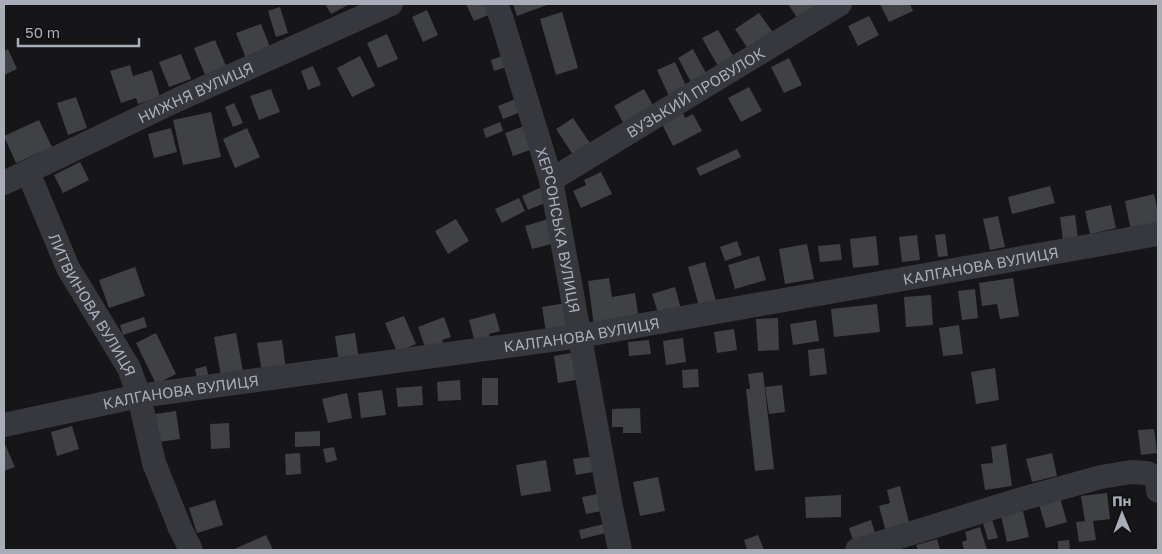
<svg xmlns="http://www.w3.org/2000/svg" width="1162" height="554" font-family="'Golos Text',sans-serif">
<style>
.building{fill:#404145}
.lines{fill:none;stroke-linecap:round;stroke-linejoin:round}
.minor{stroke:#37383d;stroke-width:24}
.labels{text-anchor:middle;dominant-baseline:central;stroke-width:4.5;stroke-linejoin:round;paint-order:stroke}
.street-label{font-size:15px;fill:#a8adb8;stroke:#111113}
</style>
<rect width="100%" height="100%" fill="#161618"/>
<path class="building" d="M325 4H350L331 14Z
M466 4H487L491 14 474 21Z
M513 4H546L547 5 517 16Z
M788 4H829L800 22Z
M880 4H910L913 11 889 22Z
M280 7 288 33 276 37 268 11Z
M427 10 438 35 423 42 412 17Z
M562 12 578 68 556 75 540 19Z
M759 13 775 35 750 52 735 29Z
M869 16 879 35 858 46 848 26Z
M261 24 272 52 247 61 236 33Z
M718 30 735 59 719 68 702 38Z
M387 34 398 59 378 68 367 43Z
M215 40 227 68 206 77 194 48Z
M8 49 17 69 4 75V51Z
M693 49 706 73 691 82 678 58Z
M181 54 191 79 169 87 159 62Z
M508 54 512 65 494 71 491 60Z
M360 56 375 86 352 97 337 68Z
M789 58 802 85 784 93 771 67Z
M675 62 687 88 669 96 657 70Z
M130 65 133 76 152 70 160 97 138 104 136 98 121 103 110 71Z
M313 66 321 85 308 90 301 71Z
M749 87 762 111 741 122 728 98Z
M271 89 280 112 259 120 250 96Z
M644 89 656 111 626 128 614 106Z
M76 97 87 128 68 135 57 103Z
M521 97 526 110 503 119 498 106Z
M234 103 243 123 233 127 225 107Z
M211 112 221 157 183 165 173 120Z
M683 113 685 118 693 114 702 131 673 146 662 124Z
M573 118 592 146 575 158 556 129Z
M39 120 52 147 16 163 4 136Z
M500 122 503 131 486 138 483 129Z
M524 126 533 149 513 156 505 133Z
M171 128 177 152 154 158 148 134Z
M247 128 260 157 235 168 223 139Z
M737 149 741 157 700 176 696 168Z
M80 162 89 180 63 193 54 175Z
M601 172 612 194 581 208 573 191 586 185 584 180Z
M546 185 552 200 528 210 522 196Z
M1050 186 1055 203 1012 214 1008 197Z
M1154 194 1158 212V225L1131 231 1125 201Z
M519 198 525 211 502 223 495 209Z
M1111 205 1116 228 1090 234 1085 211Z
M1075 215 1078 238 1063 240 1060 217Z
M998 216 1005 247 990 250 983 219Z
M456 219 469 241 448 254 435 231Z
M548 219 555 243 532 249 525 226Z
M945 234 948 256 938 257 935 235Z
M917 235 920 260 902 262 899 237Z
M876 236 879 265 853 268 850 239Z
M737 241 742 255 725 261 720 247Z
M807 244 814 279 785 284 779 249Z
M840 244 842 260 820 262 818 246Z
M759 256 766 280 735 289 728 265Z
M705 262 716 301 699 306 688 267Z
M135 267 145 296 109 308 99 280Z
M609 278 612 297 635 293 639 320 594 326 588 281Z
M1013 278 1019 316 1000 319 997 304 982 306 979 283Z
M675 287 681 309 659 316 652 294Z
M975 289 978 318 962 320 958 291Z
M931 295 933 325 906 327 904 297Z
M566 303 570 328 546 332 542 307Z
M877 304 880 332 834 337 831 309Z
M495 313 500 331 489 334 491 342 476 346 469 320Z
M404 316 416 344 397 352 385 323Z
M144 317 147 327 123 335 120 325Z
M444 317 451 337 442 340 445 347 427 353 418 327Z
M778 318 779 350 758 351 756 319Z
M816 320 819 341 793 345 790 324Z
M959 325 963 354 943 356 939 328Z
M734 329 737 350 717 353 714 332Z
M156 333 176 374 156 384 136 343Z
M236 333 243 372 221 376 214 337Z
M355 333 359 360 339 363 335 336Z
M683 338 686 362 666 365 663 341Z
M282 340 286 369 262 372 257 343Z
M649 340 651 354 629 356 628 342Z
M824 348 827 374 810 376 808 350Z
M577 352 581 379 558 383 554 356Z
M206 366 210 381 198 383 195 369Z
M995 368 999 400 976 404 971 372Z
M698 369 699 387 683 388 682 370Z
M763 372 774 469 755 471 746 389H750L748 374Z
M482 378H498V405H482Z
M460 380 461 400 438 401 437 382Z
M782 385 785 412 769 414 765 387Z
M422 386 423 405 398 407 396 388Z
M382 390 386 415 361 418 358 393Z
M347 393 352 418 328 423 322 399Z
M640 408 641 433H623V427H612V409Z
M176 411 180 439 159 442 155 414Z
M229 423 230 448 211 449 210 424Z
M72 426 79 449 57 456 51 432Z
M1154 429 1157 453 1141 455 1138 430Z
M320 431V446L295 447V432Z
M4 442 15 467 4 471Z
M1006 444 1012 486 985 490 981 464 993 463 991 447Z
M334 447 337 460 326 463 323 449Z
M300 453 301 474 286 475 285 454Z
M1052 453 1057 476 1032 482 1026 459Z
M597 456 599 471 576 475 573 459Z
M546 460 551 491 521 496 516 465Z
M658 477 665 511 640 516 633 482Z
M900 486 910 526 886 532 879 506 890 503 887 490Z
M603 493 607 510 586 514 582 497Z
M1107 493 1110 519 1093 521 1096 540 1079 542 1076 522 1085 521 1081 496Z
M841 495V517L806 518 805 497Z
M1060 498 1067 522 1046 528 1039 505Z
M215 500 223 525 197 533 189 508Z
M1023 511 1029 537 1007 542 1001 516Z
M991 517 998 538 988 540 982 520Z
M871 520 876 536 854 543 849 528Z
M604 524 606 533 581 539 579 530Z
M980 527 987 550H964L962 542 967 540 965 532Z
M266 535 273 550H232Z
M758 535 764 550H747L744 540Z
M937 539 940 550H918L916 545Z
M1069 540 1070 550H1058V541Z"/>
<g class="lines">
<g class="minor">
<path id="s1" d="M496 4 502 20 551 180 611 507 620 550"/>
<path id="s2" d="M28 172 68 268 129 368 139 396 154 463 180 528 191 550"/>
<path id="s3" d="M551 180 840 4"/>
<path id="s4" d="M4 183 177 100 391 4"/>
<path id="s5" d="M4 425 139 396 580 336 1158 234"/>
<path d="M857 550 1025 498 1101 477 1131 472 1147 473 1157 478 1158 491"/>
</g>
</g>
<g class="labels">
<g class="street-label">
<text stroke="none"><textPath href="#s4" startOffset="212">НИЖНЯ ВУЛИЦЯ</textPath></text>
<text stroke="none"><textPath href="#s3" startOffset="169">ВУЗЬКИЙ ПРОВУЛОК</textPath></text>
<text stroke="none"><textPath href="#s1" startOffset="235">ХЕРСОНСЬКА ВУЛИЦЯ</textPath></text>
<text stroke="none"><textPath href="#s5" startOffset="990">КАЛГАНОВА ВУЛИЦЯ</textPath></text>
<text stroke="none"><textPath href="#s2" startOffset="148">ЛИТВИНОВА ВУЛИЦЯ</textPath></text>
<text stroke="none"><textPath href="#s5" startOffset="585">КАЛГАНОВА ВУЛИЦЯ</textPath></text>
<text stroke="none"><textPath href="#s5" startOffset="180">КАЛГАНОВА ВУЛИЦЯ</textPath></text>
</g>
</g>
<rect width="1162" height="554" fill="none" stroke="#a8adb8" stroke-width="10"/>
<g transform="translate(1122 514) rotate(359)" stroke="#111113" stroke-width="4" paint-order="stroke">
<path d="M0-4L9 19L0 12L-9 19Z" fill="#a8adb8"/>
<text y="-8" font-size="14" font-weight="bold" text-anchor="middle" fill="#a8adb8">Пн</text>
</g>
<path d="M18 38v8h121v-8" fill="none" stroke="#a8adb8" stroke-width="2.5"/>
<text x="25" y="38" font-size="15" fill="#a8adb8" stroke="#111113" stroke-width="4" paint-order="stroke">50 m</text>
</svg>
